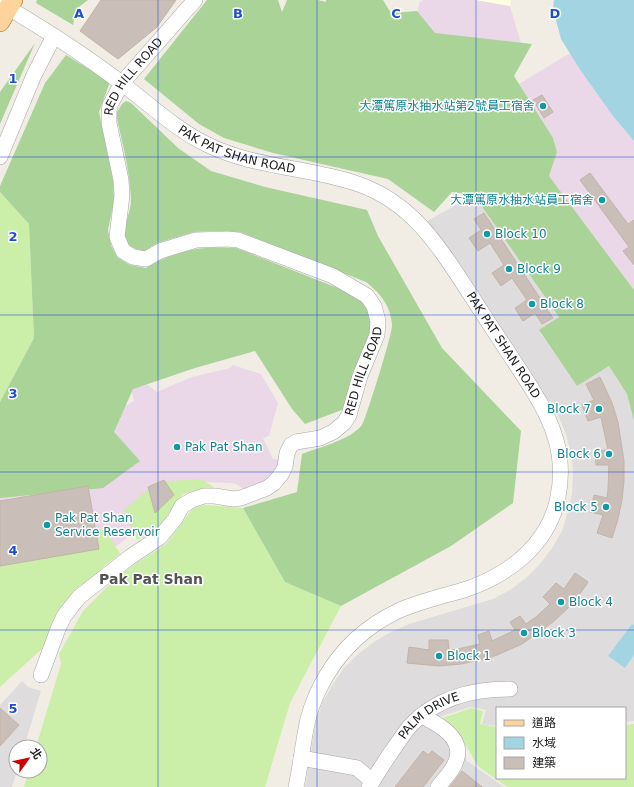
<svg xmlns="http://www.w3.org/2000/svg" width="634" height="787" font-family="'DejaVu Sans','Noto Sans TC',sans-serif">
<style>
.residential{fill:#dedcdc}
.industrial{fill:#ead7e7}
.education{fill:#ffffe0}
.grass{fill:#cbeea8}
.forest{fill:#a9d397}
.water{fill:#a3d4e1}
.building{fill:#c9bfb8;stroke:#c4b3a6}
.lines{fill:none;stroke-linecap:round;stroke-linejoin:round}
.minor-casing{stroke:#a7a7a7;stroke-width:16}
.major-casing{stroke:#9b6600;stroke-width:20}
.minor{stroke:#fff;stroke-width:15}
.major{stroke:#ffd39c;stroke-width:19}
.grid{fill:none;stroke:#1d4ed8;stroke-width:1;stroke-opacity:0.55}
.culture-dot{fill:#0f9aa8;stroke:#fff;stroke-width:1.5}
.labels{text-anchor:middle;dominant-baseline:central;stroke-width:3;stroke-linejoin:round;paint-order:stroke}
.street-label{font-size:12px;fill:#202020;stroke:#fff}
.culture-label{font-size:12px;fill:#0d838f;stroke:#fff;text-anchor:start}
.quarter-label{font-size:14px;font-weight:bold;fill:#535353;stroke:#fff}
.grid-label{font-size:13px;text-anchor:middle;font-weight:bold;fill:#1d4ed8;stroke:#fff;stroke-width:3;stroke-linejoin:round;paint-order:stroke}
</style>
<rect width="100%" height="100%" fill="#f1ede5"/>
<path class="residential" d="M474 195 559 317 539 331 577 386 609 366 627 394 634 421V721L625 722V708H497V726L482 724 486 710 471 707 439 717 464 751 467 761 504 787H305L316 720 323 702 333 684 344 668 358 654 374 642 391 632 409 624 493 599 510 590 526 578 540 564 552 548 562 531 568 512 572 493 573 473 571 453 566 434 558 415 427 221Z
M22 681 28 687 41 691 24 747H16L17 771 12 787H0V705Z"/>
<path class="industrial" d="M423 0H476L510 6 522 47 415 37 419 3Z
M570 53 613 116 634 141V290L549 176 557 152 553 138 519 84Z
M233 365 261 374 278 403 269 436 263 438 273 459H281L277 472 261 485H253L244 489 234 483 202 482 174 495 164 480 148 487 152 495 155 513 130 536 99 559 0 599V466L104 419 134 401 130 386 144 382 157 392 192 377 230 368Z"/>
<path class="education" d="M476 0H511L510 6Z"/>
<path class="grass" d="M0 192 29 224 34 338 0 402Z
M201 479 215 488H205L183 494 155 532 137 540 124 510 157 482Z
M205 505 243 508 285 582 341 606 290 703 265 787H24L29 771H40V747H36L61 664 59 654 83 611 115 579 135 564 166 544 193 508Z
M104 527 120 554 104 566 70 601 44 647 0 687V559L88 541Z
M471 708 483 711 480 724 497 727V778H625V725L634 724V787H507L478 766 459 734 440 719Z"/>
<path class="forest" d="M37 0H88L76 9 73 25 36 3Z
M207 0H278L282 12 287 0H318L326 2V0H383L391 13 417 11 435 33 532 44 514 76 553 138 557 152 549 176 634 290V421L627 394 609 366 577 386 539 330 559 317 474 195 452 192 434 212 388 179 273 153 224 138 199 124 144 79Z
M35 43 0 124V92Z
M66 55 110 82 99 112 113 181 114 201 108 230 111 245 117 257 130 265 146 268C179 249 199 246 236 248L358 296 366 303 376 326 344 409 305 424 292 409 255 351 195 368 133 389 114 432 140 461 103 488 0 498V402L34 338 29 224 0 192V186L45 83Z
M126 101 131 103 178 148 211 171 265 187 367 210 378 236 442 348 521 431 513 503 451 546 341 606 285 582 243 508 297 492 302 454C320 447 350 440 362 425 366 419 393 332 392 325 391 306 380 293 366 282L240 232 215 231 194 232 157 243 144 251C136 249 129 248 126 240 122 226 131 213 131 200 130 171 122 142 116 114L122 104Z"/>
<path class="water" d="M554 0H634V141L613 116 579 68 561 39 553 9Z
M632 624 634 625V655L625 668 608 656Z"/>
<path class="building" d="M101 0H176L157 27 118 59 80 31Z
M542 95 553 112 544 118 533 100Z
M590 173 628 224 634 220V265L623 251 629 247 580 180Z
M484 213 553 318 542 324 535 313 523 321 515 308 527 300 512 278 501 286 492 273 504 265 490 243 478 251 469 238 481 230 474 219Z
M600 377 612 403 618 422 624 461V481L622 500 618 519 612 538 597 533 603 515 590 512 594 495 607 498 608 489 609 465H596L595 451 608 450 601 417 588 421 582 405 594 400 586 384Z
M164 480 174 495 155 513 148 487Z
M88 486 99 549 0 566V501Z
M575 573 588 582 582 591 569 607 553 622 522 644 497 655 485 659 461 664 439 666 407 663 409 647 429 650V640H448L449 650 458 649 480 644 478 635 489 631 492 641 515 630 510 622 520 616 526 624 536 617 550 604 543 597 556 583 564 589Z
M0 708 19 725 0 746Z
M423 751 428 755 432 751 444 760 423 787H395Z
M462 771 482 787H450Z"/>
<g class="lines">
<defs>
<g id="minor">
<path id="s1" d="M0 3C41 27 82 53 120 82 148 103 175 129 206 144 254 168 308 167 358 184 416 204 442 252 474 300 493 330 513 359 532 389 554 424 566 456 558 497 549 544 510 574 467 589 444 596 420 601 398 611 383 618 368 628 356 639 333 660 316 689 308 719 303 741 301 764 296 787"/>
<path d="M0 157 34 75 54 36"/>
<path id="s2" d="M41 675 58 629 64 616 79 597 130 557 160 537 175 519 182 506 192 500 204 496H215L233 499 241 498 267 488 274 483 282 473 285 467 287 453 291 445 296 442 320 438 333 432 344 423 349 415 360 376 377 335 378 321 374 306 367 296 333 276 238 240 227 239 196 240 160 251 146 259 133 257 123 251 117 237 122 195 121 180 109 123V112L110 105 122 83 195 0"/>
<path d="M422 716C438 724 465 738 456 761 453 771 444 779 438 787"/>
<path d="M301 758 357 768 372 781"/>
<path id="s3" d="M369 787C376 775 384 763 392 751 399 742 404 732 412 724 438 697 475 689 510 689"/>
</g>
<path id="major" d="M0 22 13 0"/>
</defs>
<use href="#minor" class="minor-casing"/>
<use href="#major" class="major-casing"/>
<use href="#minor" class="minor"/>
<use href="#major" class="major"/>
</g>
<path class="grid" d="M158 0V787M317 0V787M476 0V787M0 157H634M0 315H634M0 472H634M0 630H634"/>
<g class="culture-dot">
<circle cx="543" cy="106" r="4"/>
<circle cx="602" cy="200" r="4"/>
<circle cx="487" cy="234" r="4"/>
<circle cx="509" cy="269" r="4"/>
<circle cx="532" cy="304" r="4"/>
<circle cx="599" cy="409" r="4"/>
<circle cx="177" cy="447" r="4"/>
<circle cx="609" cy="454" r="4"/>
<circle cx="606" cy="507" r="4"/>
<circle cx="47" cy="525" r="4"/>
<circle cx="561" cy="602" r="4"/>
<circle cx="524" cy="633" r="4"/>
<circle cx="439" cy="656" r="4"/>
</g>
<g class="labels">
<g class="street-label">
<text stroke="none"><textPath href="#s2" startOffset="1009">RED HILL ROAD</textPath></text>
<text stroke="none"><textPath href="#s1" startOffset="281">PAK PAT SHAN ROAD</textPath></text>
<text stroke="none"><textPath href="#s1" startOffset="629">PAK PAT SHAN ROAD</textPath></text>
<text stroke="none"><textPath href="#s2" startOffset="482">RED HILL ROAD</textPath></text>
<text stroke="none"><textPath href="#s3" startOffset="95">PALM DRIVE</textPath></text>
</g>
<g class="culture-label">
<text x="535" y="106" text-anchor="end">大潭篤原水抽水站第2號員工宿舍</text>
<text x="594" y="200" text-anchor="end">大潭篤原水抽水站員工宿舍</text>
<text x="495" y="234">Block 10</text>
<text x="517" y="269">Block 9</text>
<text x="540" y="304">Block 8</text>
<text x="591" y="409" text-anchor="end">Block 7</text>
<text x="185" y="447">Pak Pat Shan</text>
<text x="601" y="454" text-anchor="end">Block 6</text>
<text x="598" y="507" text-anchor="end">Block 5</text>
<text x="55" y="518">Pak Pat Shan<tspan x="55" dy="14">Service Reservoir</tspan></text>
<text x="569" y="602">Block 4</text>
<text x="532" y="633">Block 3</text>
<text x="447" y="656">Block 1</text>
</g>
<g class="quarter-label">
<text x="151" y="579">Pak Pat Shan</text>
</g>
</g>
<g class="grid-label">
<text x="79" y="18">A</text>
<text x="238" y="18">B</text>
<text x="396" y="18">C</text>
<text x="555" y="18">D</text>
<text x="13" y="83">1</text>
<text x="13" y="241">2</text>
<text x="13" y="398">3</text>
<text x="13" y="555">4</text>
<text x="13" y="713">5</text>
</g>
<rect x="496" y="707" width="130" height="72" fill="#ffffff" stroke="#a6a6a6"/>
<rect x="504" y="720" width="20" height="6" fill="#ffd39c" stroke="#a6a6a6"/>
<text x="532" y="727" font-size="12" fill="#202020">道路</text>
<rect x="504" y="737" width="20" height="12" fill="#a3d4e1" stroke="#a6a6a6"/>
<text x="532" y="747" font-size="12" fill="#202020">水域</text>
<rect x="504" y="757" width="20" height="12" fill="#c9bfb8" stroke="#a6a6a6"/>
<text x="532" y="767" font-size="12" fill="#202020">建築</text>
<g transform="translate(28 759) rotate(57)"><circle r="19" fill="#ffffff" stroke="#a6a6a6"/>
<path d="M0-3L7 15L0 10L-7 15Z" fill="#cf0002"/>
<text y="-6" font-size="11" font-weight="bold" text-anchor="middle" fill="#202020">北</text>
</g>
</svg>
